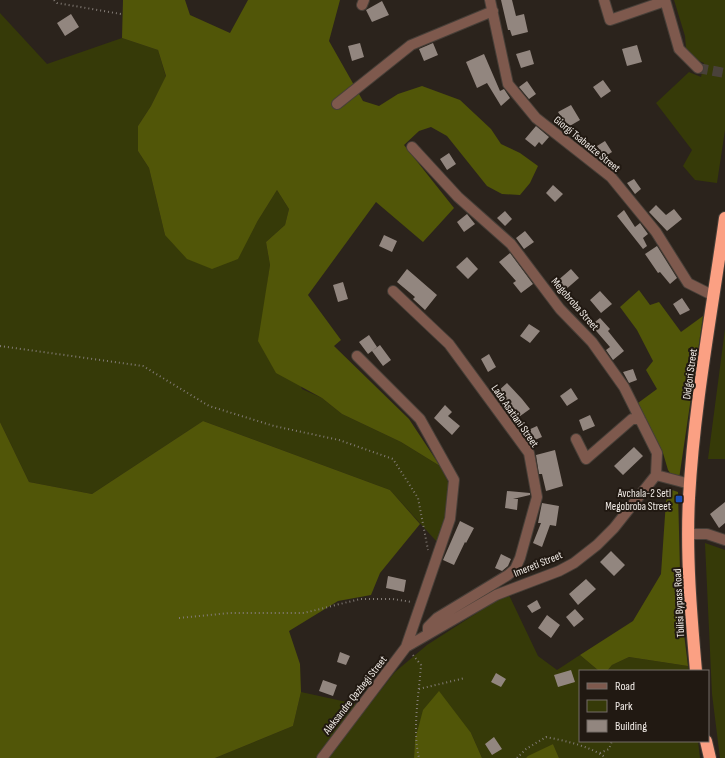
<svg xmlns="http://www.w3.org/2000/svg" width="725" height="758" font-family="'Sofia Sans Condensed',sans-serif">
<style>
.green{fill:#363a08}
.forest{fill:#515608}
.building{fill:#92867f}
.lines{fill:none;stroke-linecap:round;stroke-linejoin:round}
.minor-tunnel{stroke:#49413a;stroke-width:10;stroke-dasharray:10 5;stroke-linecap:butt}
.minor-casing{stroke:#473f38;stroke-width:12}
.highway-casing{stroke:#473f38;stroke-width:14}
.path{stroke:#827b75;stroke-width:2;stroke-dasharray:1 3;stroke-linecap:butt}
.minor{stroke:#7e594d;stroke-width:10}
.highway{stroke:#fba083;stroke-width:12}
.transit-dot{fill:#1a4fb4;stroke:#211912;stroke-width:1.5}
.labels{text-anchor:middle;dominant-baseline:central;stroke-width:4;stroke-linejoin:round;paint-order:stroke}
.street-label{font-size:11px;fill:#f1ebe6;stroke:#211912}
.poi-label{font-size:11px;fill:#f1ebe6;stroke:#211912;text-anchor:end}
</style>
<rect width="100%" height="100%" fill="#2b231c"/>
<path class="green" d="M674 0H725V130L717 183 695 180 683 166 692 150 656 103 689 72 701 77 704 63 697 60 686 48 685 36Z
M0 13 47 64 122 38 158 50 166 77 151 106 138 126V151L149 168 165 235 257 222 277 190 289 209 285 225 266 242 270 265 267 286 302 389 322 398 342 414 401 442 440 466 449 484 446 517 437 542 390 490 203 421 92 494 29 482 0 422Z
M725 329V459H708Z
M705 543 725 550V758H720L712 694Z
M508 593 538 656 557 670 580 655 599 671H580V741H698L700 758H559L553 744 526 758H482L471 733 415 740 414 758H215L293 726 301 692 356 704 365 710 395 672 427 645Z
M629 657 688 666 689 671H607L612 665Z"/>
<path class="forest" d="M123 0H185L190 15 230 33 248 0H340L329 41 363 101 379 106 398 94 422 86 460 100 491 129 501 144 520 153 538 166 530 183 520 195 502 194 487 186 447 136 431 127 419 131 404 145 454 208 423 242 376 202 308 295 341 340 334 346 409 419 440 466 401 442 342 414 322 398 276 373 258 341 270 265 266 242 285 225 289 209 277 190 257 222 238 259 212 269 187 259 165 235 149 168 138 151V126L151 106 166 76 158 50 122 38Z
M639 290 650 305 659 302 681 332 703 316 679 479 673 477 668 470 663 453 638 403 657 389 646 370 653 361 637 330 620 307Z
M203 421 390 490 420 524 380 573 371 595 338 601 289 631 300 664 301 692 293 726 215 758H0V422L29 482 92 494Z
M672 490 678 492 681 610 688 666 629 657 612 665 607 671H599L580 655 633 621 661 574 666 501Z
M439 691 471 733 482 758H414L415 740 423 710Z
M553 744 559 758H526L528 756Z"/>
<path class="building" d="M501 0H512L516 16 524 14 528 32 512 36 510 30H508Z
M382 1 389 15 372 22 366 10Z
M71 14 79 27 65 36 57 23Z
M360 43 364 57 352 61 348 46Z
M433 43 438 55 424 61 419 49Z
M637 45 642 62 627 66 622 49Z
M530 50 534 64 521 68 516 54Z
M484 54 500 91 504 89 510 98 501 106 487 83 477 88 466 62Z
M603 80 611 91 601 98 593 87Z
M527 81 536 94 529 99 519 87Z
M571 105 580 120 568 127 558 112Z
M536 126 549 137 542 145 539 142 535 147 525 139Z
M605 141 612 152 604 157 597 146Z
M449 153 456 164 447 170 440 159Z
M634 179 641 189 635 194 627 183Z
M553 185 563 194 555 202 546 193Z
M656 205 666 215 674 209 682 219 667 231 649 212Z
M624 210 635 227 640 223 648 234 643 238 647 246 643 249 617 216Z
M505 211 512 219 505 226 497 218Z
M467 214 475 224 464 232 457 222Z
M525 231 534 242 524 249 516 238Z
M384 235 397 241 392 252 379 246Z
M657 246 677 278 670 284 660 272 658 273 645 254Z
M510 253 533 284 521 293 513 283 516 281 499 262Z
M467 257 478 269 468 279 456 267Z
M407 269 437 295 425 310 413 299 415 297 397 282Z
M571 269 579 278 564 291 556 282Z
M343 282 348 299 338 302 333 285Z
M600 291 612 304 601 313 590 300Z
M682 298 690 310 680 315 673 304Z
M600 318 610 329 608 331 624 351 613 360 606 350 610 347 591 325Z
M529 324 540 331 530 343 520 336Z
M369 335 377 347 372 351 380 345 391 360 383 366 372 351 368 354 359 342Z
M489 354 496 367 488 372 481 359Z
M633 369 637 380 629 383 623 372Z
M507 383 522 399 530 409 516 419 508 408 511 407 497 392Z
M571 388 578 399 567 406 560 396Z
M445 405 452 412 448 416 460 426 452 435 434 418Z
M590 415 595 426 583 431 579 420Z
M537 426 542 437 530 442 526 431Z
M634 447 643 456 623 475 614 466Z
M555 450 563 486 546 491 542 474H539L536 455Z
M507 491 530 493V495L513 499H518L517 510 505 508Z
M725 502V523L719 528 710 514Z
M542 503 559 506 556 526 550 525 542 547 533 543 541 523H538Z
M460 521 474 528 466 543 465 542 454 565 443 560Z
M611 551 625 565 614 576 600 562Z
M501 554 511 559 508 566 502 571 495 568Z
M388 576 406 580 404 592 386 588Z
M586 579 596 589 578 605 569 594Z
M537 600 541 608 532 613 527 606Z
M575 609 584 619 574 627 566 617Z
M547 615 560 625 551 638 538 628Z
M340 652 350 656 346 665 337 662Z
M571 670 575 682 558 687 554 675Z
M496 673 506 679 501 687 491 682Z
M323 680 337 685 333 696 319 691Z
M494 737 502 749 492 755 485 744Z"/>
<g class="lines">
<path class="minor-tunnel" d="M698 68 725 73"/>
<defs>
<path id="minor" d="M490 0 508 84 536 118 611 177 656 232 688 283 714 296
M604 0 610 20 665 1
M665 0 679 49 698 68
M362 5 364 0
M337 104 411 45 493 11
M412 147 458 197 511 244 560 309 592 342 624 387 657 453 656 475 690 484
M393 291 449 344 529 453 537 497 520 558 515 569 508 575 437 618 428 627V634
M576 439 586 459 632 419H640
M689 534H707L725 540
M406 647 496 595 559 571 574 563 597 545 614 528 656 475
M322 758 406 647 450 519 454 480 420 419 357 356"/>
<path id="highway" d="M696 671C691 614 686 555 689 498 694 405 712 311 725 218
M706 741 710 758"/>
</defs>
<use href="#minor" class="minor-casing"/>
<use href="#highway" class="highway-casing"/>
<path class="path" d="M54 0 57 3 121 14
M0 346 143 366 209 406 274 426 339 440 393 459 418 498 428 550
M179 618 230 613H304L360 599H393L412 602
M413 655 421 665C419 695 412 729 419 758
M419 689 465 678
M600 753 609 749 612 741
M517 758 526 749 546 737C566 741 590 746 606 758"/>
<use href="#minor" class="minor"/>
<use href="#highway" class="highway"/>
</g>
<rect class="transit-dot" x="675" y="495" width="8" height="8" rx="2"/>
<g class="labels">
<g class="street-label">
<text transform="translate(587 144) rotate(39)">Giorgi Tsabadze Street</text>
<text transform="translate(575 304) rotate(49)">Megobroba Street</text>
<text transform="translate(690 374) rotate(-82)">Didgori Street</text>
<text transform="translate(515 416) rotate(55)">Lado Asatiani Street</text>
<text transform="translate(538 564) rotate(-22)">Imereti Street</text>
<text transform="translate(679 603) rotate(-93)">Tbilisi Bypass Road</text>
<text transform="translate(355 695) rotate(-52)">Aleksandre Qazbegi Street</text>
</g>
<g class="poi-label">
<text x="671" y="493">Avchala-2 Setl<tspan x="671" dy="13">Megobroba Street</tspan></text>
</g>
</g>
<rect x="579" y="670" width="130" height="72" fill="#211912" stroke="#746d67"/>
<rect x="587" y="683" width="20" height="6" fill="#7e594d" stroke="#746d67"/>
<text x="615" y="690" font-size="12" fill="#f1ebe6">Road</text>
<rect x="587" y="700" width="20" height="12" fill="#363a08" stroke="#746d67"/>
<text x="615" y="710" font-size="12" fill="#f1ebe6">Park</text>
<rect x="587" y="720" width="20" height="12" fill="#92867f" stroke="#746d67"/>
<text x="615" y="730" font-size="12" fill="#f1ebe6">Building</text>
</svg>
